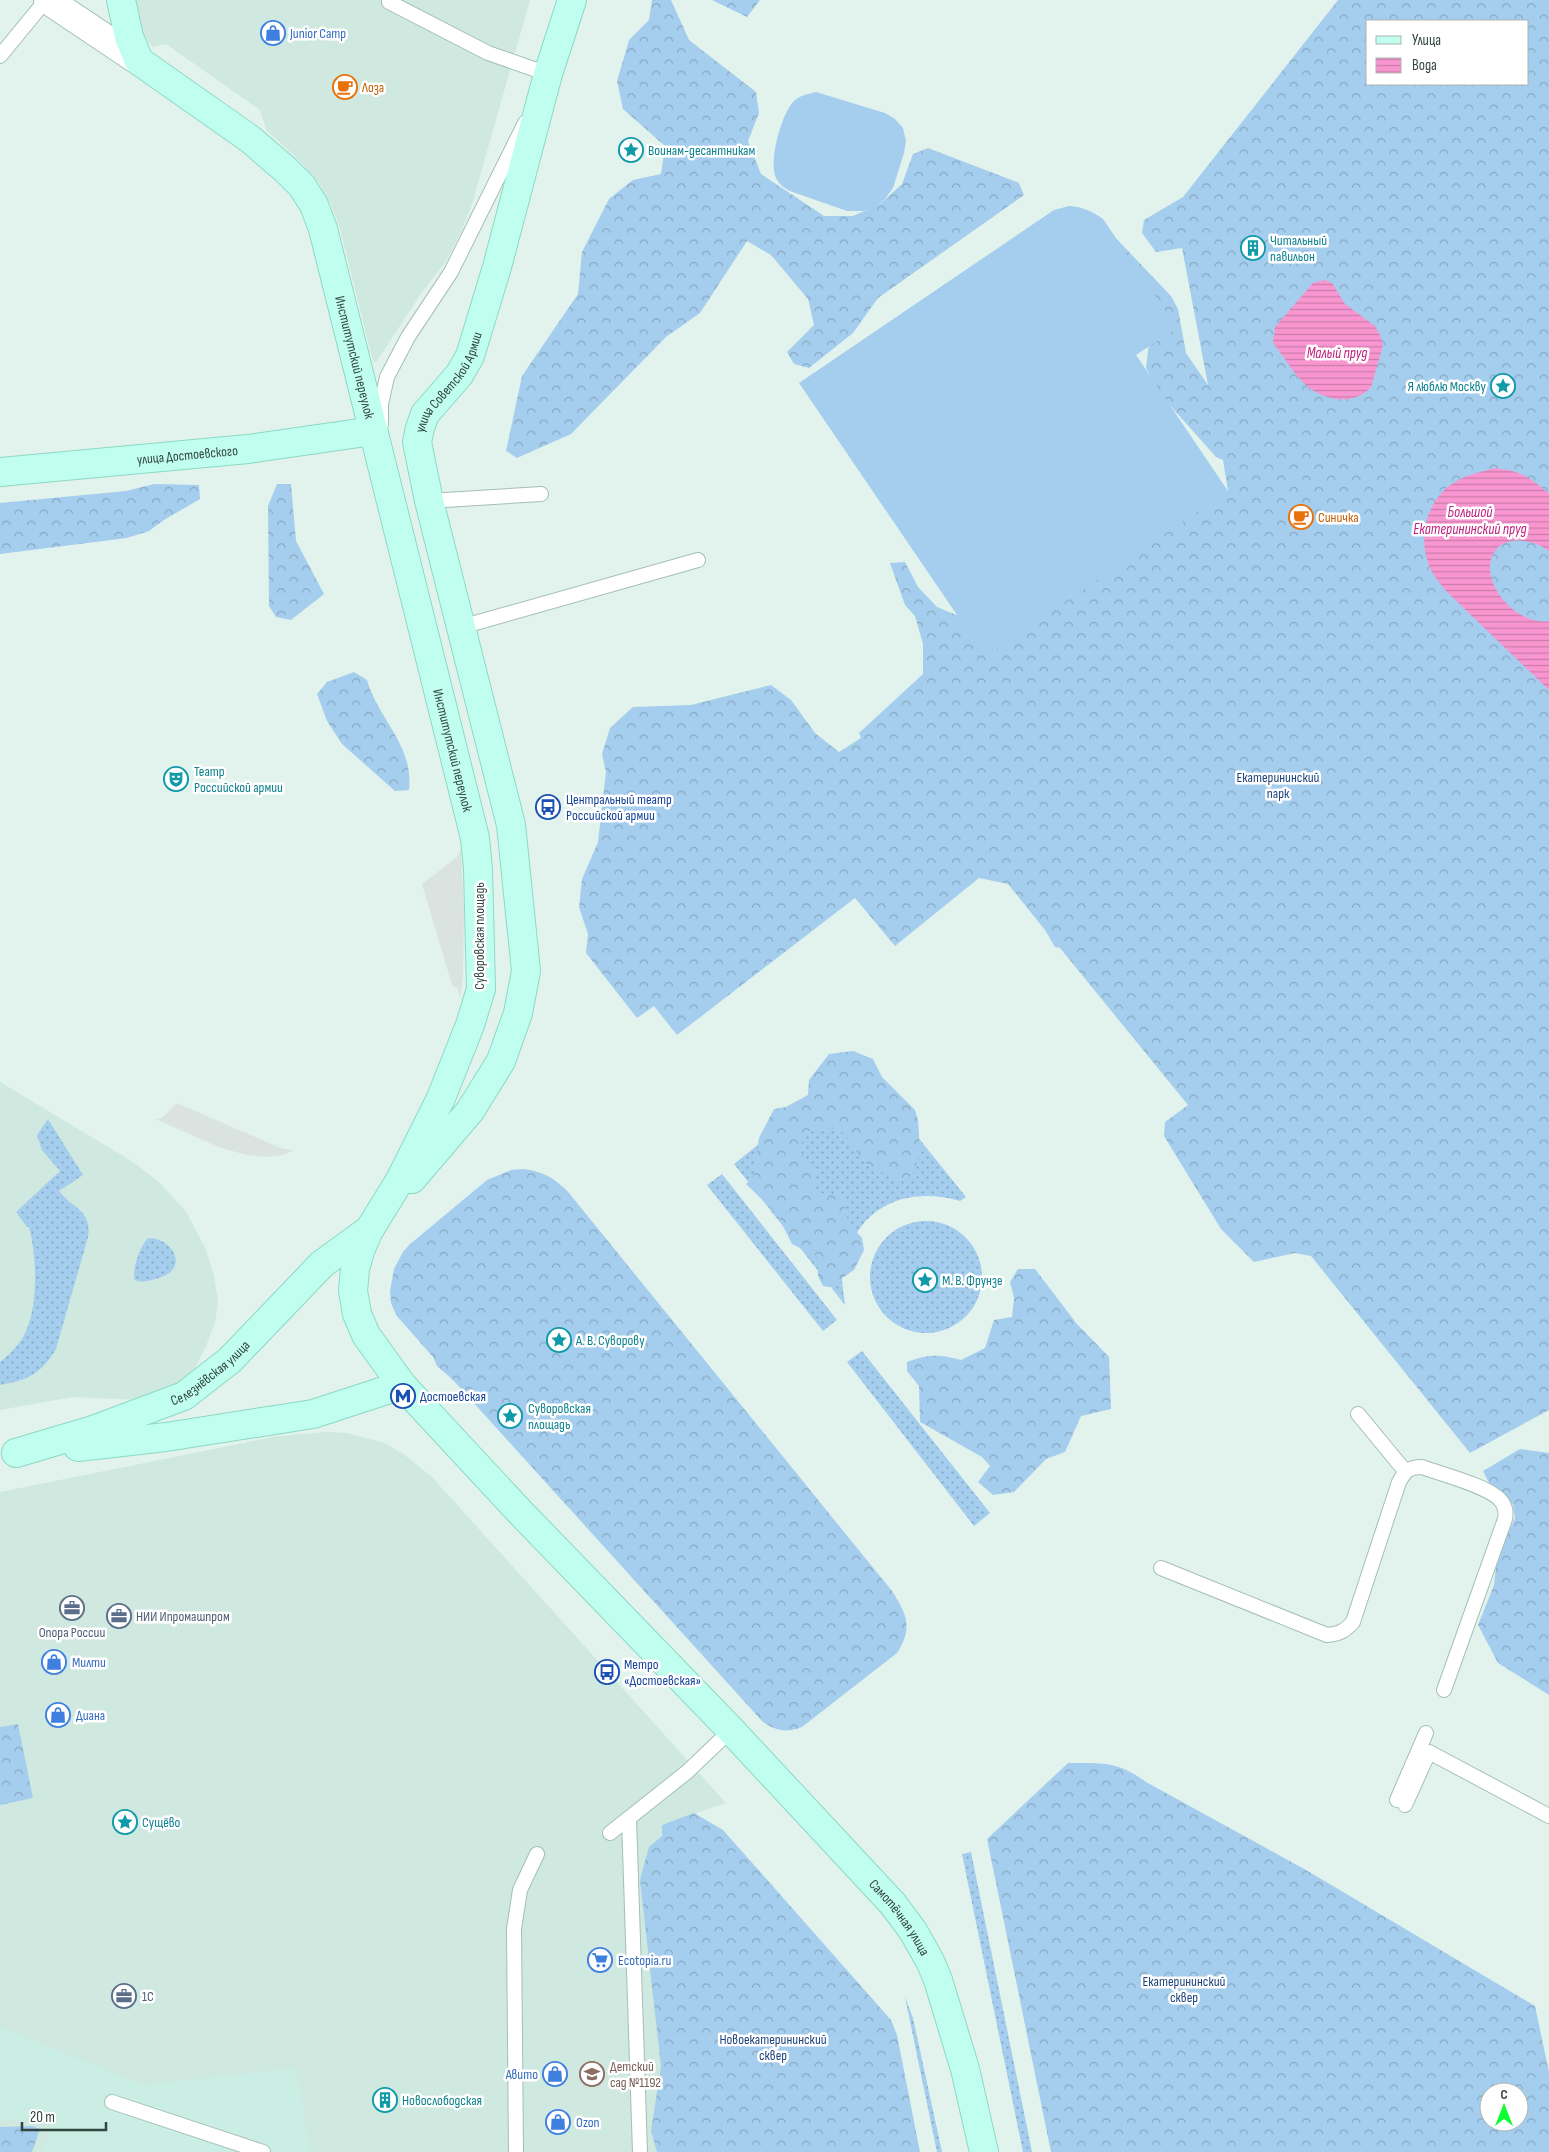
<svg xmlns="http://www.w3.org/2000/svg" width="1549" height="2152" font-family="'Sofia Sans Condensed',sans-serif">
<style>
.residential{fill:#cfe8e0}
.education{fill:#caeee4}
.grass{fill:url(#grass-dots)}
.forest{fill:url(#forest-crowns);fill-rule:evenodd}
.pitch{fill:#a5cded}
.parking{fill:#dbe3e0}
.water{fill:url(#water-rules)}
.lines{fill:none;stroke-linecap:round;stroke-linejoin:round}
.lane-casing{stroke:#a4bfb6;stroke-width:16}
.street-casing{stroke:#a4bfb6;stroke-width:30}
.secondary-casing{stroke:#8bd9c3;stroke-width:30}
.lane{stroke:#fff;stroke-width:14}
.street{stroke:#fff;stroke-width:28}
.secondary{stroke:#c0ffef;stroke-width:28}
.labels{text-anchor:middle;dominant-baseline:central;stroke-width:5;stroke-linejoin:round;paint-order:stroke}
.shop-label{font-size:14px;fill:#366cbe;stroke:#fff;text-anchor:start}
.food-label{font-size:14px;fill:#c56008;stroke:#fff;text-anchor:start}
.culture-label{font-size:14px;fill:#0d838f;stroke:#fff;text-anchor:start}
.street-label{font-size:14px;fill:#32453e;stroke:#fff}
.park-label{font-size:14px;fill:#1f447d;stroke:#fff}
.transit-label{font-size:14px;fill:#164399;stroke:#fff;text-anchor:start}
.service-label{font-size:14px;fill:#4e5e75;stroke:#fff;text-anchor:start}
.education-label{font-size:14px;fill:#785e54;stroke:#fff;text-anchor:start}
.water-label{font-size:15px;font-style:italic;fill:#bd1f7c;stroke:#fff}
</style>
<defs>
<pattern id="grass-dots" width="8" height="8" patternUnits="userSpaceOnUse" patternTransform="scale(1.25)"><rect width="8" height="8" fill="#a5cded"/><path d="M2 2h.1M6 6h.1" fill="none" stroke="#87a8c1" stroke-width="1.8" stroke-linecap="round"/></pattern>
<pattern id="forest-crowns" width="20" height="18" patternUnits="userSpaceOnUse" patternTransform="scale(1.25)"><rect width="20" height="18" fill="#a5cded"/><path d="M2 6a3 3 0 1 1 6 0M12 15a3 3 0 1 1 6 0" fill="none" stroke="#87a8c1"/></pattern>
<pattern id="water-rules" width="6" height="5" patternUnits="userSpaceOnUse" patternTransform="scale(1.25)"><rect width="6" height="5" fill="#f996d1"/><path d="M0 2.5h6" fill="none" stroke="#ca7cab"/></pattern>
</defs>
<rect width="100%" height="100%" fill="#e2f3ee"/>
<path class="residential" d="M129 0H530L472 204 461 232 446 261 420 295 377 361 374 362 372 358 340 229 331 204 319 183 301 162 267 131 260 110 166 44 153 47 138 32Z
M0 1082 133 1162 159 1182 187 1213 206 1250 214 1276 218 1302 215 1322 206 1346 195 1368 177 1384 155 1395 139 1400 73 1397 0 1410Z
M327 1432 347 1433 385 1443 402 1453 432 1477 726 1803 662 1825 671 2152H0V1492L278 1436Z"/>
<path class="education" d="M0 2027 144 2085 295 2068 311 2152H43L53 2120 0 2119Z"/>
<path class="grass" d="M859 1064 966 1197 960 1201C912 1187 865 1202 848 1252 846 1258 843 1264 842 1270 841 1282 844 1294 845 1305L734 1164Z
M48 1119 83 1175 59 1191C73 1209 92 1210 88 1237L56 1349C41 1374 28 1380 0 1385V1362C9 1355 17 1347 23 1337 39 1310 37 1257 29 1227H27L16 1212 60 1171 42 1150 37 1135Z
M722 1174 837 1320 823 1331 707 1185Z
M870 1277a56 56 0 1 1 112 0a56 56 0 1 1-112 0Z
M149 1238C173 1238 192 1271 155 1279 148 1281 142 1283 135 1280 131 1272 141 1242 149 1238Z
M862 1351 990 1513 974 1526 847 1362Z
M971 1852 1032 2152H1023L962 1854Z
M905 1997 913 2018 942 2152H937Z"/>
<path class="forest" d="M652 0H671L689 40 756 92 759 113 748 141 761 174 824 216H853L880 204 902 184 913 154 928 148 1019 183 1024 195 878 298 853 333 809 368 794 364 787 352 814 325 808 299 771 255 747 241 700 313 666 337 571 434 517 458 506 451 522 376 578 294 582 252 609 199 633 180 661 174 665 146 623 109 617 81 629 40 649 20Z
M712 0H760L747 17Z
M1338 0H1549V1410L1470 1453 1311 1256 1295 1253 1254 1262 1221 1229 1164 1136 1165 1122 1188 1105 1060 948 1055 947 1045 930 1008 884 979 878 895 946 855 898 677 1035 654 1006 637 1018 586 953 588 934 579 907 582 879 598 842 606 772 602 754 610 728 633 707 691 705 771 685 791 700 815 733 839 752 861 738 859 733 923 674V644L915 616 905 605 890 563 905 562 918 587 937 607 1003 634 1228 491 1223 460 1216 457 1159 393 1146 368 1151 327 1110 232 1171 296 1178 309 1186 353 1208 385 1182 248 1156 252 1142 233 1144 220 1183 197ZM1368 21H1528V84H1368Z
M154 484 199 485 200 499 164 520 149 531 127 538 0 554V503L126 491Z
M277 484H291L296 541 324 594 291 620 276 617 269 606 268 506Z
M354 672 367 680C378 719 414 745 409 790L395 791 342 744 327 721 317 694 327 682Z
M853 1051 873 1059 882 1077 915 1110 918 1120 920 1151 913 1174 905 1180 893 1178 871 1167 863 1161 844 1133 831 1128 808 1131 803 1140 801 1152 814 1170 815 1192 836 1195 844 1201 848 1222 862 1238 864 1250 854 1270 829 1287 823 1286 818 1276 817 1256 792 1244 777 1214 746 1184 753 1177 759 1138 774 1109 786 1107 808 1095 809 1080 829 1054Z
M523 1169C543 1171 556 1179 569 1193L892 1591C907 1614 913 1629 897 1653L802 1727C788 1733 774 1731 762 1721L452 1379 437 1366 433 1357 396 1315 391 1303 390 1291 394 1269 403 1252 409 1245 487 1180 511 1170Z
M1018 1269H1035L1077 1324 1109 1357 1111 1409 1081 1416 1065 1452 1046 1459 1014 1492 993 1495 978 1482 990 1466 982 1457 920 1422 919 1386 907 1371V1362C928 1354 939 1354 961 1360L985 1348 994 1320 1012 1317 1014 1298 1010 1282Z
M1520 1449 1549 1453V1695L1498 1663 1478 1625 1494 1585 1497 1557 1515 1518 1513 1505 1490 1485 1483 1471Z
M18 1724 33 1798 0 1805V1727Z
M1068 1763C1102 1763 1118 1761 1146 1782L1306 1870 1535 2006 1549 2072V2152H1051L987 1839ZM1489 2092H1519V2122H1489Z
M694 1813 723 1830 891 2020 897 2035 920 2152H657L651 2131 661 2066 640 1880 649 1847 662 1836V1825Z
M32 2126 40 2129 32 2152H0V2127Z"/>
<path class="pitch" d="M816 92 885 113 895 119 903 128 906 141 904 153 893 188 885 199 876 207 863 211H847L790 191C784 188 779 184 776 178 768 162 782 111 795 100 801 95 808 94 816 92Z
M1069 206C1083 207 1092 211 1103 219L1177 328 1136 355 1228 491 985 656 799 383 1054 210Z"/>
<path class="parking" d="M461 849 464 909 463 977 460 999 458 989 452 985 422 884 457 857Z
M177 1103 283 1149 294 1150 283 1155 264 1157 247 1155 221 1148 153 1118 159 1119 164 1116Z"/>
<path class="water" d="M1324 280 1332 283 1345 304 1375 326 1380 335 1383 345 1371 387C1354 406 1325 401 1307 386 1295 376 1283 355 1273 343L1275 327 1313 283Z
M1495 468C1521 471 1529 477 1549 494V551C1529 536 1492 534 1490 567 1489 594 1523 626 1549 621V690L1446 591C1439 582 1431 573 1428 562 1418 534 1428 500 1452 484 1465 475 1480 472 1495 468Z"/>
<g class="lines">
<defs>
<path id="lane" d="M390 0 389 2 488 53 548 74 546 78
M0 56 46 0
M381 425V404L387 377 408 337 451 272 525 123
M429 501 541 494
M461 627 698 560
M1358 1414 1405 1471
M1161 1568 1327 1635C1339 1634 1345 1631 1353 1622L1399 1482C1405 1471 1409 1467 1422 1467 1440 1474 1495 1487 1503 1504 1506 1509 1506 1514 1505 1519L1444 1690
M1397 1800 1426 1733
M1405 1805 1429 1752 1549 1816
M629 1819 640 2152
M610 1833 687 1772 731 1730
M112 2102 263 2152
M516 2152 514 1929 520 1890 537 1854"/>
<path id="street" d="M48 0 139 61"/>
<g id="secondary">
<path id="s1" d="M121 0 129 37 139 61 250 139 286 170 302 186 314 205 323 229 475 838 478 869 481 989 470 1025 441 1098 400 1180 368 1232 360 1251 355 1269 353 1291 357 1314 366 1335 402 1385 521 1513 731 1730 893 1904 913 1931 930 1961 938 1980 965 2069 984 2152"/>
<path id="s2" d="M0 472 248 449 373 431"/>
<path id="s3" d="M412 1179 470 1111 501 1061 518 1013 526 971 511 825 429 501 417 442 420 428 425 414 459 375 470 356 497 267 548 74 572 0"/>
<path d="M78 1447 166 1437 313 1414 402 1385"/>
<path id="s4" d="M16 1453 90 1431 184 1396 230 1360 322 1264 370 1229"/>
</g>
</defs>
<use href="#lane" class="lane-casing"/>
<use href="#street" class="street-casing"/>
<use href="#secondary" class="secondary-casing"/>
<use href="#lane" class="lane"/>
<use href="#street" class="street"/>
<use href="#secondary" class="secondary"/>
</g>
<defs>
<symbol id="shop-ring" viewBox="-11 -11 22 22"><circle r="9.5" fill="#fff" stroke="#3f7fe0" stroke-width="1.5"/><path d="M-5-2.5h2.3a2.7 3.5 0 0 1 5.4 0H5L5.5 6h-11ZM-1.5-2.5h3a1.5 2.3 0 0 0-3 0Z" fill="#3f7fe0"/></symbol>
<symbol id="cafe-ring" viewBox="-11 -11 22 22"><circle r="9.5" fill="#fff" stroke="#e8710a" stroke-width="1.5"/><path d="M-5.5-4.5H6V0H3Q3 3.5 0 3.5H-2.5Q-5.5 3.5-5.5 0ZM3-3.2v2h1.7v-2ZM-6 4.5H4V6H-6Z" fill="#e8710a"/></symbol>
<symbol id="sight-ring" viewBox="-11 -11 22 22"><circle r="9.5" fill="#fff" stroke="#0f9aa8" stroke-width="1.5"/><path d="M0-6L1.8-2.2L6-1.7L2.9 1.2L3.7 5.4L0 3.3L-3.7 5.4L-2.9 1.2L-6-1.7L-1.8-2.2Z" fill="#0f9aa8"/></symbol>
<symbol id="building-ring" viewBox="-11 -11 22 22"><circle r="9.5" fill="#fff" stroke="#0f9aa8" stroke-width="1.5"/><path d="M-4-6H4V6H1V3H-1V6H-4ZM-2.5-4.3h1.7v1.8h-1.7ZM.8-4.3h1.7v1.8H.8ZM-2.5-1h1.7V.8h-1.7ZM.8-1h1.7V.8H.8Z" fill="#0f9aa8"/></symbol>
<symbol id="theatre-ring" viewBox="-11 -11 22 22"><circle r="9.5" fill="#fff" stroke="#0f9aa8" stroke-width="1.5"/><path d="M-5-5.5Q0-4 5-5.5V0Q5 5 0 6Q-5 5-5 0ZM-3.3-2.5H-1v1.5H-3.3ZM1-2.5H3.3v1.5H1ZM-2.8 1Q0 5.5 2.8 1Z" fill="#0f9aa8"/></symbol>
<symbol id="bus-ring" viewBox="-11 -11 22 22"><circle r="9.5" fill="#fff" stroke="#1a4fb4" stroke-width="1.5"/><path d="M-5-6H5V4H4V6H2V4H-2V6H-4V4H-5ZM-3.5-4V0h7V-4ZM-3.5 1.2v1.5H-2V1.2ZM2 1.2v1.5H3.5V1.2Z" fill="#1a4fb4"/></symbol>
<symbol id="metro-ring" viewBox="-11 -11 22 22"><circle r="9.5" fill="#fff" stroke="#1a4fb4" stroke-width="1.5"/><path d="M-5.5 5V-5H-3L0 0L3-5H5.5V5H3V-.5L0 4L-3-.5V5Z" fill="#1a4fb4"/></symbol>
<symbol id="office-ring" viewBox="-11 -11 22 22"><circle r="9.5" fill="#fff" stroke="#5c6f8a" stroke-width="1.5"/><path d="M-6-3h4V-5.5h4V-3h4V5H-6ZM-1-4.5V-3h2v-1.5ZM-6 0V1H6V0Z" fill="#5c6f8a"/></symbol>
<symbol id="supermarket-ring" viewBox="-11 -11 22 22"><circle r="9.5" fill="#fff" stroke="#3f7fe0" stroke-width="1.5"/><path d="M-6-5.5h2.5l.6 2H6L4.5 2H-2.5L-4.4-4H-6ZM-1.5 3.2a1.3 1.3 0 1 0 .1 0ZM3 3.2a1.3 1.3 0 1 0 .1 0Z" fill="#3f7fe0"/></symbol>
<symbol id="school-ring" viewBox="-11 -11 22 22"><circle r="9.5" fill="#fff" stroke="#8d6e63" stroke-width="1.5"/><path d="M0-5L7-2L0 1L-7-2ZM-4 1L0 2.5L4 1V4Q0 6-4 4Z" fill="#8d6e63"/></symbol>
</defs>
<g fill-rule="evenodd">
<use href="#shop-ring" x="259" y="19" width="28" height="28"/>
<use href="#cafe-ring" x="331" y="73" width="28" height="28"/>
<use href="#sight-ring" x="617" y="136" width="28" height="28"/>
<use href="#building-ring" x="1239" y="234" width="28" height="28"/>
<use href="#sight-ring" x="1489" y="372" width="28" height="28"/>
<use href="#cafe-ring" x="1287" y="503" width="28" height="28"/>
<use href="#theatre-ring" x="162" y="765" width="28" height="28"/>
<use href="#bus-ring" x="534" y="793" width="28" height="28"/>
<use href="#sight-ring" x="911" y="1266" width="28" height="28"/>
<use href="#sight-ring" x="545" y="1326" width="28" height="28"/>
<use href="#metro-ring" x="389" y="1382" width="28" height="28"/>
<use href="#sight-ring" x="496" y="1402" width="28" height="28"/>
<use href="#office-ring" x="58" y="1594" width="28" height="28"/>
<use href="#office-ring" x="105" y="1602" width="28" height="28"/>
<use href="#shop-ring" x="40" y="1648" width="28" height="28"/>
<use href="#bus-ring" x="593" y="1658" width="28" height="28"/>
<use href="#shop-ring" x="44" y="1701" width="28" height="28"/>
<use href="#sight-ring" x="111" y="1808" width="28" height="28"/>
<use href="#supermarket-ring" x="586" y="1946" width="28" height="28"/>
<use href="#office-ring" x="110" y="1982" width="28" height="28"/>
<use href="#shop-ring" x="541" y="2060" width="28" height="28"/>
<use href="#school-ring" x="578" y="2060" width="28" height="28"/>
<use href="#building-ring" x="371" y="2086" width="28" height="28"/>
<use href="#shop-ring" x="544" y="2108" width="28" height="28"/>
</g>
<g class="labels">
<g class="shop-label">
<text x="290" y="33">Junior Camp</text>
<text x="72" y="1662">Милти</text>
<text x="76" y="1715">Диана</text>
<text x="618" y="1960">Ecotopia.ru</text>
<text x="538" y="2074" text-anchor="end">Авито</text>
<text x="576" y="2122">Ozon</text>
</g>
<g class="food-label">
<text x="362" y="87">Лоза</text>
<text x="1318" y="517">Синичка</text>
</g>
<g class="culture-label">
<text x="648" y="150">Воинам-десантникам</text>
<text x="1270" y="240">Читальный<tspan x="1270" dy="16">павильон</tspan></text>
<text x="1486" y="386" text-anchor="end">Я люблю Москву</text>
<text x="194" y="771">Театр<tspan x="194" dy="16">Российской армии</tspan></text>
<text x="942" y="1280">М. В. Фрунзе</text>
<text x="576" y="1340">А. В. Суворову</text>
<text x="528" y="1408">Суворовская<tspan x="528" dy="16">площадь</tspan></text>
<text x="142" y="1822">Сущёво</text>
<text x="402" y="2100">Новослободская</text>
</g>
<g class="street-label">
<text stroke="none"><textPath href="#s1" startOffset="450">Институтский переулок</textPath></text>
<text stroke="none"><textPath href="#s3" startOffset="852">улица Советской Армии</textPath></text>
<text stroke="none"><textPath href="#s2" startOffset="188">улица Достоевского</textPath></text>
<text stroke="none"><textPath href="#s1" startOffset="855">Институтский переулок</textPath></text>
<text transform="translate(479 936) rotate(-90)">Суворовская площадь</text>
<text stroke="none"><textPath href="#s4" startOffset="212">Селезнёвская улица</textPath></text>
<text stroke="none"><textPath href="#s1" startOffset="2264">Самотёчная улица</textPath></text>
</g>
<g class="park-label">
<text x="1278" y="777">Екатерининский<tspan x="1278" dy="16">парк</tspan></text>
<text x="1184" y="1981">Екатерининский<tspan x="1184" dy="16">сквер</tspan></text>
<text x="773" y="2039">Новоекатерининский<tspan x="773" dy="16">сквер</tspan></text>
</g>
<g class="transit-label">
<text x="566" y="799">Центральный театр<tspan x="566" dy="16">Российской армии</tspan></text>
<text x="420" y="1396">Достоевская</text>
<text x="624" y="1664">Метро<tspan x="624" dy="16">«Достоевская»</tspan></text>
</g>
<g class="service-label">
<text x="136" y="1616">НИИ Ипромашпром</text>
<text x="72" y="1632" text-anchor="middle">Опора России</text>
<text x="142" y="1996">1С</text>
</g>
<g class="education-label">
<text x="610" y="2066">Детский<tspan x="610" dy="16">сад №1192</tspan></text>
</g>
<g class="water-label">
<text x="1337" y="353">Малый пруд</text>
<text x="1470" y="512">Большой<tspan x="1470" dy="17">Екатерининский пруд</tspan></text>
</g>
</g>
<rect x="1366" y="20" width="162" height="65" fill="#ffffff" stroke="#adb5b2"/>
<rect x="1376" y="36" width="25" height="8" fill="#c0ffef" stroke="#adb5b2"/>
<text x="1412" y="45" font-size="15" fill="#32453e">Улица</text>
<rect x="1376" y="58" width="25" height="15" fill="url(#water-rules)" stroke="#adb5b2"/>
<text x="1412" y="70" font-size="15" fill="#32453e">Вода</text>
<g transform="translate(1504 2107)"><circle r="24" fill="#ffffff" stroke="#adb5b2"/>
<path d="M0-4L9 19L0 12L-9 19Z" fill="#0dff2f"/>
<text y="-8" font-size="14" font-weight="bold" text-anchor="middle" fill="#32453e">С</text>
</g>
<path d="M22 2122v8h84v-8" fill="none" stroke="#32453e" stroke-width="2.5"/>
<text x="30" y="2122" font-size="15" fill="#32453e" stroke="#ffffff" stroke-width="4" paint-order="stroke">20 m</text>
</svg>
